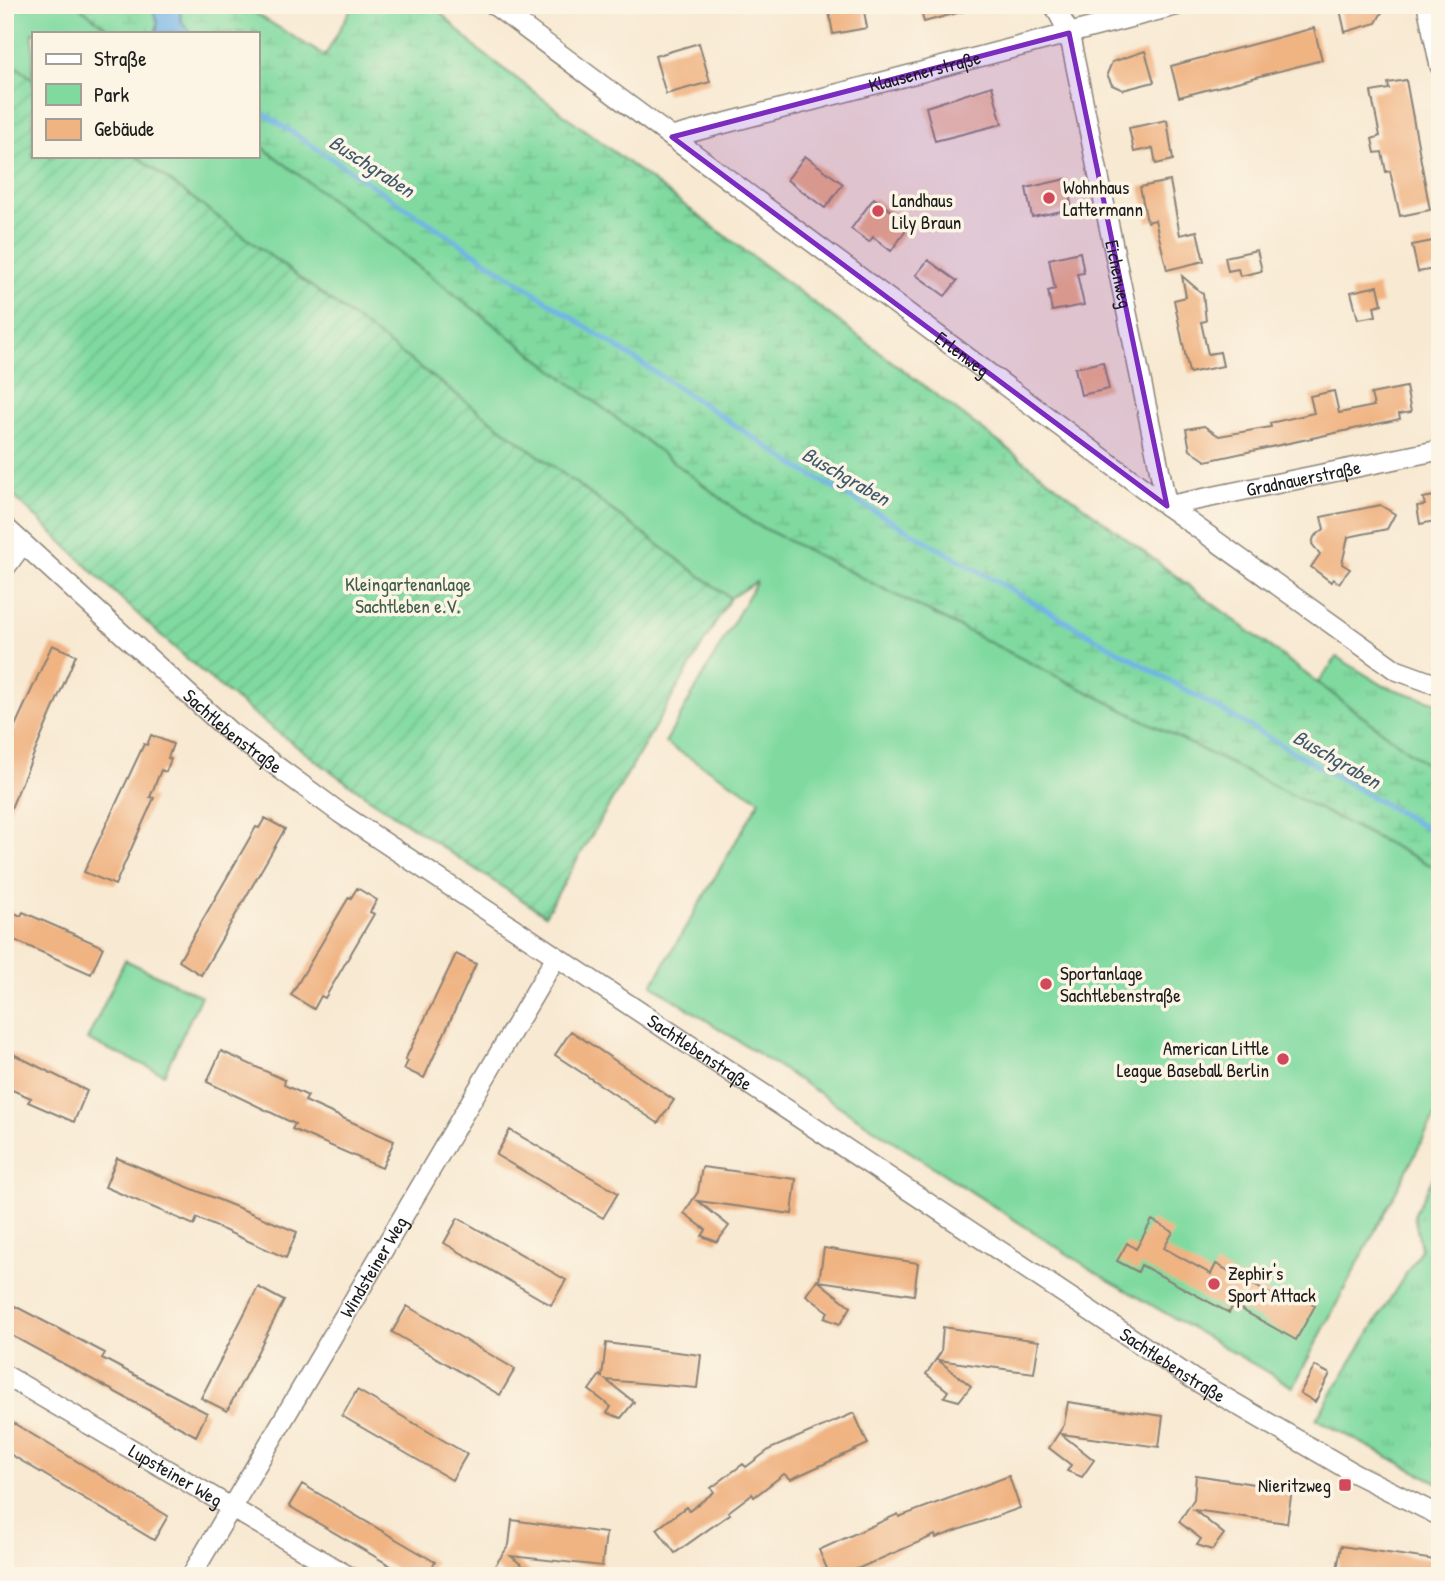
<svg xmlns="http://www.w3.org/2000/svg" width="1445" height="1581" font-family="'Patrick Hand',sans-serif">
<style>
.grass{fill:url(#grass-tufts);stroke:#4e7b5e;stroke-width:2}
.wetland{fill:url(#wetland-marsh);stroke:#4e7b5e;stroke-width:2}
.park{fill:#80daa0;stroke:#4e7b5e;stroke-width:2}
.garden{fill:url(#garden-furrows);stroke:#4e7b5e;stroke-width:2}
.water{fill:#72b4e6;stroke:#476881;stroke-width:2}
.lines{fill:none;stroke-linecap:round;stroke-linejoin:round}
.stream{stroke:#72b4e6;stroke-width:5}
.building{fill:#f0b382}
.street-casing{stroke:#8a8277;stroke-width:22}
.street{stroke:#fff;stroke-width:19}
.marked{fill:#7b2cbf;fill-opacity:0.2;stroke:#7b2cbf;stroke-width:5;stroke-linejoin:round}
.poi-dot{fill:#d1495b;stroke:#fcf5e5;stroke-width:2.5}
.labels{text-anchor:middle;dominant-baseline:central;stroke-width:7;stroke-linejoin:round;paint-order:stroke}
.street-label{font-size:19px;fill:#1c1c1c;stroke:#fcf5e5}
.poi-label{font-size:19px;fill:#1c1c1c;stroke:#fcf5e5;text-anchor:start}
.park-label{font-size:19px;fill:#3f5e4a;stroke:#fcf5e5}
.water-label{font-size:21px;font-style:italic;fill:#3e596d;stroke:#fcf5e5}
</style>
<defs>
<pattern id="grass-tufts" width="24" height="20" patternUnits="userSpaceOnUse" patternTransform="scale(1.75)"><rect width="24" height="20" fill="#80daa0"/><path d="M3 7l-1-3M5 7V3M7 7l1-3M15 17l-1-3M17 17v-4M19 17l1-3" fill="none" stroke="#6eba89"/></pattern>
<pattern id="wetland-marsh" width="20" height="14" patternUnits="userSpaceOnUse" patternTransform="scale(1.75)"><rect width="20" height="14" fill="#80daa0"/><path d="M1 5h8M5 5V1M11 12h8M15 12V8" fill="none" stroke="#6eba89"/></pattern>
<pattern id="garden-furrows" width="10" height="10" patternUnits="userSpaceOnUse" patternTransform="scale(1.75)"><rect width="10" height="10" fill="#80daa0"/><path d="M-1 1l2-2M0 10L10 0M9 11l2-2" fill="none" stroke="#6eba89"/></pattern>
</defs>
<rect width="100%" height="100%" fill="#fcf5e5"/>
<filter id="ink" filterUnits="userSpaceOnUse"><feTurbulence type="fractalNoise" baseFrequency=".0143" numOctaves="2"/><feDisplacementMap in="SourceGraphic" scale="14" xChannelSelector="R" yChannelSelector="G"/><feConvolveMatrix kernelMatrix="1 2 1 2 8 2 1 2 1" color-interpolation-filters="sRGB"/></filter>
<filter id="wash" filterUnits="userSpaceOnUse"><feTurbulence type="fractalNoise" baseFrequency=".00686" numOctaves="4" result="noise"/><feDisplacementMap in="SourceGraphic" scale="28" xChannelSelector="R" yChannelSelector="G"/><feGaussianBlur stdDeviation="1.57" result="paint"/><feColorMatrix in="noise" values="0 0 0 0 0 0 0 0 0 0 0 0 0 0 0 0 0 1.4 0 .05"/><feComposite in="paint" operator="in"/></filter>
<g filter="url(#wash)">
<rect width="100%" height="100%" fill="#f8e9d2"/>
<path class="grass" d="M1337 657 1384 686 1440 704V779L1318 683Z
M1440 1164V1484L1316 1419 1421 1249 1414 1215Z"/>
<path class="wetland" d="M77 5H150L158 22 156 33H113Z
M179 5H242L325 56 353 5H433L476 48 1436 772 1440 779V870L753 523 257 143V33H192L182 23Z"/>
<path class="park" d="M5 5H77L113 33H33V79L5 58Z
M257 143 753 523 1440 870V1107L1293 1387 1103 1277 652 985 760 800 665 743 757 581 730 598 136 156H257Z
M125 960 201 996 164 1074 87 1040Z"/>
<path class="garden" d="M5 58 33 79V156H136L730 598 545 915C435 842 322 771 219 686 144 624 76 554 5 488Z"/>
<path class="water" d="M150 5H179L182 23 192 33H156L158 22Z"/>
<g class="lines">
<path class="stream" d="M257 109 801 469 1440 836"/>
</g>
<g id="blocks">
<path class="building" d="M839 5H863L867 28 833 34 829 12 840 10Z
M919 5H967L968 10 924 22Z
M1339 5H1386L1376 23 1345 32Z
M1314 28 1322 60 1179 97 1171 66Z
M699 43 710 82 666 94 655 56Z
M1145 51 1154 82 1123 90 1112 85 1107 74 1112 62Z
M1406 80 1430 210 1400 216 1390 171 1386 172 1382 152 1375 153 1372 139 1380 136 1371 92 1389 89 1388 83Z
M992 86 1002 124 935 141 926 107Z
M1167 120 1173 160 1156 164 1153 148 1134 152 1129 128Z
M805 156 843 184 825 208 787 180Z
M1066 179 1072 209 1032 217 1026 188Z
M1170 181 1180 235 1197 231 1204 261 1167 270 1155 220 1147 222 1140 187Z
M874 198 910 225 891 251 873 237 869 242 851 229Z
M1433 241 1439 268 1418 272 1412 245Z
M1257 250 1262 271 1240 276 1238 269 1228 271 1225 257Z
M1080 252 1084 273 1077 274 1084 305 1052 311 1048 291 1055 289 1049 259Z
M928 260 957 281 945 296 916 275Z
M1182 276 1203 294 1206 321 1201 322 1208 354 1220 352 1223 366 1189 373 1174 300 1186 297Z
M1378 286 1382 304 1374 306 1376 316 1358 319 1351 292Z
M1103 362 1109 389 1081 395 1075 368Z
M1406 387 1411 412 1399 414 1400 419 1206 461 1190 450 1186 429 1204 426 1219 436 1271 427 1270 423 1314 413 1310 396 1334 391 1339 413 1374 406 1371 394Z
M1440 495V520L1420 524 1417 506 1425 505 1423 498Z
M1380 505 1395 514 1387 529 1348 537 1342 564 1350 569 1339 583 1333 579 1331 582 1311 567 1320 554 1312 544 1314 537 1324 529 1321 517Z
M52 645 76 655 5 822V748Z
M151 735 173 744 168 758 171 759 166 772 161 770 150 797 154 798 115 885 84 872 144 744 147 745Z
M265 818 285 829 201 975 179 961 256 827 259 828Z
M357 888 377 900 370 912 374 914 325 998 321 996 314 1009 291 995 349 897 351 898Z
M5 909 21 916 23 912 103 947 91 974 5 936Z
M456 954 476 964 424 1078 404 1069 408 1061 405 1060Z
M571 1031 674 1100 658 1123 555 1055Z
M5 1050 87 1091 74 1122 28 1102 31 1098 5 1087Z
M221 1051 285 1080 284 1085 308 1096 305 1101 394 1141 382 1168 292 1129 295 1124 207 1082Z
M510 1130 618 1193 603 1218 496 1155Z
M117 1158 297 1232 286 1258 197 1218 194 1225 105 1187Z
M702 1167 796 1179 792 1214 698 1201 729 1226 717 1242 702 1236 706 1230 684 1213 698 1192Z
M458 1218 566 1280 551 1305 444 1243Z
M1152 1220 1173 1232 1164 1248 1211 1274 1216 1264 1288 1304 1294 1294 1315 1306 1296 1340 1233 1305 1229 1313 1141 1265 1138 1272 1117 1261 1127 1243 1136 1249Z
M824 1248 918 1263 914 1295 819 1281Z
M817 1280 851 1307 840 1324 824 1318 828 1312 806 1295Z
M258 1287 284 1301 227 1411 201 1398Z
M5 1301 105 1353 102 1358 207 1413 196 1436 5 1332Z
M407 1306 515 1369 500 1395 392 1332Z
M943 1327 1039 1341 1034 1373 938 1360 971 1386 959 1401 944 1397 948 1391 926 1374 941 1352Z
M606 1343 701 1355 697 1388 606 1380 634 1402 621 1418 607 1413 611 1407 589 1390 600 1375 602 1377Z
M1315 1366 1330 1374 1315 1402 1300 1393Z
M357 1390 467 1454 452 1480 342 1416Z
M1068 1402 1163 1416 1159 1447 1061 1434 1094 1460 1082 1477 1067 1471 1071 1465 1049 1448 1064 1425Z
M854 1413 868 1444 791 1479 784 1474 754 1497 752 1494 728 1512 730 1514 675 1553 657 1529 686 1507 689 1511 714 1492 711 1488 743 1464 746 1467 770 1449Z
M5 1418 168 1516 154 1540 5 1451Z
M1196 1475 1292 1490 1287 1523 1194 1510 1224 1534 1212 1550 1197 1545 1201 1539 1179 1522 1194 1499Z
M1009 1476 1020 1508 936 1538 935 1535 841 1576H830L819 1550 898 1514 899 1517Z
M302 1484 435 1562 427 1576H408L289 1506Z
M512 1520 606 1533 602 1566 511 1556 535 1576H506L494 1567 509 1545Z
M1341 1546 1435 1560 1433 1576H1336Z"/>
</g>
</g>
<g filter="url(#ink)">
<use href="#blocks" fill-opacity="0" stroke="#8a8277" stroke-width="2"/>
<g class="lines">
<defs>
<g id="street">
<path id="s1" d="M494 5 1167 506 1396 670 1440 686"/>
<path id="s2" d="M1054 5 1069 33 1167 506 1440 450"/>
<path d="M1427 5 1440 66"/>
<path id="s3" d="M672 137 1178 5"/>
<path id="s4" d="M5 527 230 732 340 813 1193 1379 1354 1473 1440 1516"/>
<path d="M5 568 22 545"/>
<path id="s5" d="M5 1375 348 1576"/>
<path id="s6" d="M191 1576 556 957"/>
</g>
</defs>
<use href="#street" class="street-casing"/>
<use href="#street" class="street"/>
</g>
</g>
<path class="marked" d="M1069 33 1167 506 672 137Z"/>
<g class="poi-dot">
<circle cx="1049" cy="198" r="7"/>
<circle cx="878" cy="211" r="7"/>
<circle cx="1046" cy="984" r="7"/>
<circle cx="1283" cy="1059" r="7"/>
<circle cx="1214" cy="1284" r="7"/>
<rect x="1338" y="1478" width="14" height="14" rx="3.5"/>
</g>
<g class="labels">
<g class="street-label">
<text stroke="none"><textPath href="#s3" startOffset="261">Klausenerstraße</textPath></text>
<text stroke="none"><textPath href="#s2" startOffset="278">Eichenweg</textPath></text>
<text stroke="none"><textPath href="#s1" startOffset="584">Erlenweg</textPath></text>
<text stroke="none"><textPath href="#s2" startOffset="654">Gradnauerstraße</textPath></text>
<text stroke="none"><textPath href="#s4" startOffset="306">Sachtlebenstraße</textPath></text>
<text stroke="none"><textPath href="#s4" startOffset="873">Sachtlebenstraße</textPath></text>
<text stroke="none"><textPath href="#s6" startOffset="359">Windsteiner Weg</textPath></text>
<text stroke="none"><textPath href="#s4" startOffset="1440">Sachtlebenstraße</textPath></text>
<text stroke="none"><textPath href="#s5" startOffset="198">Lupsteiner Weg</textPath></text>
</g>
<g class="poi-label">
<text x="1063" y="187">Wohnhaus<tspan x="1063" dy="22">Lattermann</tspan></text>
<text x="892" y="200">Landhaus<tspan x="892" dy="22">Lily Braun</tspan></text>
<text x="1060" y="973">Sportanlage<tspan x="1060" dy="22">Sachtlebenstraße</tspan></text>
<text x="1269" y="1048" text-anchor="end">American Little<tspan x="1269" dy="22">League Baseball Berlin</tspan></text>
<text x="1228" y="1273">Zephir's<tspan x="1228" dy="22">Sport Attack</tspan></text>
<text x="1331" y="1485" text-anchor="end">Nieritzweg</text>
</g>
<g class="park-label">
<text x="408" y="584">Kleingartenanlage<tspan x="408" dy="22">Sachtleben e.V.</tspan></text>
</g>
<g class="water-label">
<text transform="translate(372 166) rotate(33)">Buschgraben</text>
<text transform="translate(846 476) rotate(30)">Buschgraben</text>
<text transform="translate(1337 759) rotate(30)">Buschgraben</text>
</g>
</g>
<rect width="1445" height="1581" fill="none" stroke="#fcf5e5" stroke-width="28"/>
<rect x="32" y="32" width="228" height="126" fill="#fcf5e5" stroke="#a29e95" stroke-width="2"/>
<rect x="46" y="54" width="35" height="10" fill="#ffffff" stroke="#a29e95" stroke-width="2"/>
<text x="94" y="66" font-size="21" fill="#1c1c1c">Straße</text>
<rect x="46" y="84" width="35" height="21" fill="#80daa0" stroke="#a29e95" stroke-width="2"/>
<text x="94" y="102" font-size="21" fill="#1c1c1c">Park</text>
<rect x="46" y="119" width="35" height="21" fill="#f0b382" stroke="#a29e95" stroke-width="2"/>
<text x="94" y="136" font-size="21" fill="#1c1c1c">Gebäude</text>
</svg>
